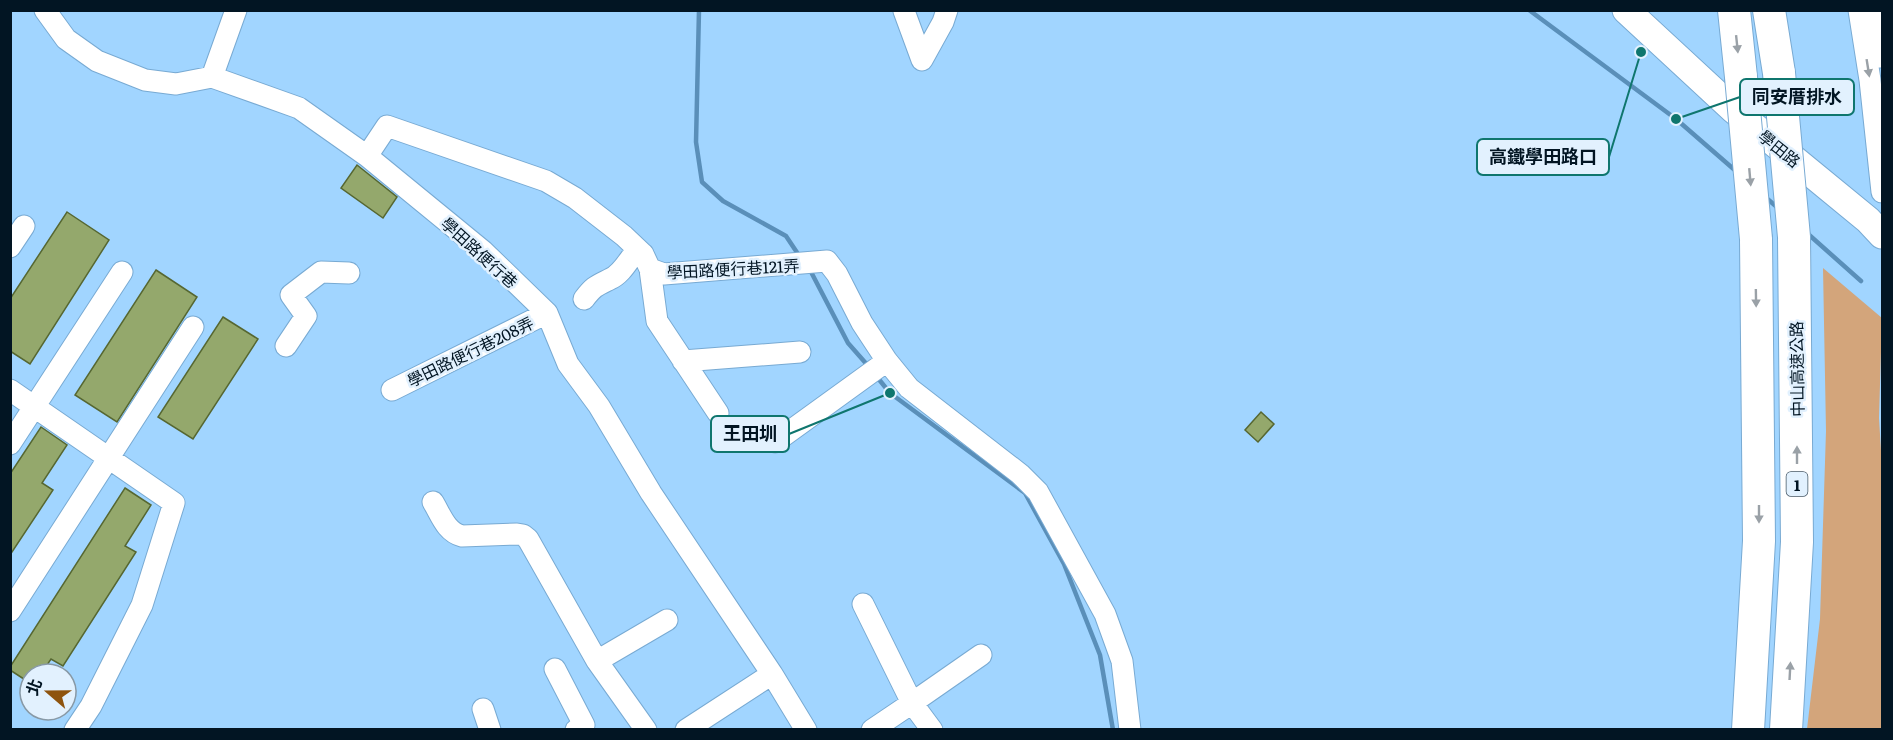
<svg xmlns="http://www.w3.org/2000/svg" width="1893" height="740" font-family="Literata,'Noto Sans TC',serif">
<style>
.green{fill:#d3a57b}
.lines{fill:none;stroke-linecap:round;stroke-linejoin:round}
.stream{stroke:#5a8fb9;stroke-width:4.5}
.building{fill:#94a86c;stroke:#566731;stroke-width:1.5}
.minor-casing{stroke:#78aad3;stroke-width:23}
.major-casing{stroke:#78aad3;stroke-width:29}
.highway-casing{stroke:#78aad3;stroke-width:34}
.minor{stroke:#fff;stroke-width:21}
.major{stroke:#fff;stroke-width:27}
.highway{stroke:#fff;stroke-width:32}
.highway-bridge-casing{stroke:#78aad3;stroke-width:34;stroke-linecap:butt}
.highway-bridge{stroke:#fff;stroke-width:32}
.oneway{fill:#9aa1a7}
.labels{text-anchor:middle;dominant-baseline:central;stroke-width:5;stroke-linejoin:round;paint-order:stroke}
.shield{fill:#e2f1fe;stroke:#455765;stroke-width:1.5}
.shield-label{font-size:15px;font-weight:bold;fill:#021523}
.street-label{font-size:16px;fill:#021523;stroke:#e2f1fe}
.leader{fill:none;stroke:#0f766e;stroke-width:2}
.callout-dot{fill:#0f766e;stroke:#e2f1fe;stroke-width:2}
.callout{fill:#e2f1fe;stroke:#0f766e;stroke-width:2}
.callout-label{font-size:18px;text-anchor:middle;font-weight:bold;fill:#021523}
</style>
<rect width="100%" height="100%" fill="#a1d5ff"/>
<path class="green" d="M1823 268 1882 318 1879 418 1882 467V729H1807L1820 619 1826 431Z"/>
<g class="lines">
<path class="stream" d="M699 10 696 142 702 182 723 201 786 236 800 257
M1529 10 1676 119 1737 172
M1764 196 1778 208
M1807 233 1861 281
M809 268 848 343 870 368
M877 377 890 393 1025 493 1064 564 1100 655 1113 730"/>
</g>
<path class="building" d="M357 165 397 197 383 218 341 188Z
M67 212 109 240 30 364 10 351V299Z
M156 270 197 297 117 422 75 395Z
M223 317 258 339 193 439 158 417Z
M1261 412 1274 424 1258 442 1245 430Z
M41 427 67 445 42 483 53 490 10 555V474Z
M125 488 151 505 125 546 136 552 63 666 51 659 41 674H30V683L10 670V667Z"/>
<g class="lines">
<defs>
<path id="minor" d="M45 10 66 39 97 61 145 80 176 84 212 77 299 108 367 156 483 251 547 313 568 364 599 406 651 493 772 674 806 730
M1859 10 1870 80 1882 192
M1876 10 1882 57
M904 11 922 60 943 22 947 10
M212 77 236 10
M367 156 387 126 546 181 575 198 624 236 643 254 650 269 664 274 827 261 837 274 862 323 887 361 909 388 1020 474 1038 492 1105 614 1122 661 1130 730
M10 247 24 226
M650 269 657 321 718 413
M584 299C594 286 596 286 610 279 620 275 627 263 633 255L643 254
M286 346 306 316 291 295 321 272 349 273
M683 361 800 352
M10 390 174 503 142 605 91 706 75 730
M392 390 547 313
M775 442 887 361
M10 444 122 272
M433 502C441 515 446 532 462 536L517 534 523 535 528 539 597 661 646 730
M863 604 912 703 981 655
M10 611 193 327
M597 661 667 620
M555 669 584 725 576 730
M483 709 490 730
M686 730 772 674
M872 730 912 703 932 730"/>
<path id="major" d="M1626 10 1734 110 1868 220 1882 235"/>
<path id="highway" d="M1734 10 1741 77
M1769 10 1779 73
M1748 730 1759 541 1756 239
M1786 730 1797 542 1794 237"/>
</defs>
<use href="#minor" class="minor-casing"/>
<use href="#major" class="major-casing"/>
<use href="#highway" class="highway-casing"/>
<use href="#minor" class="minor"/>
<use href="#major" class="major"/>
<use href="#highway" class="highway"/>
<defs>
<path id="highway-bridge" d="M1779 73 1794 237
M1741 77 1756 239"/>
</defs>
<use href="#highway-bridge" class="highway-bridge-casing"/>
<use href="#highway-bridge" class="highway-bridge"/>
</g>
<defs><path id="oneway-solid" d="M-6-.8H1V-3.2L6.5 0L1 3.2V.8H-6Z" transform="scale(1.5)"/></defs>
<g class="oneway">
<use href="#oneway-solid" transform="translate(1737 44) rotate(84)"/>
<use href="#oneway-solid" transform="translate(1868 68) rotate(81)"/>
<use href="#oneway-solid" transform="translate(1750 177) rotate(85)"/>
<use href="#oneway-solid" transform="translate(1756 298) rotate(89)"/>
<use href="#oneway-solid" transform="translate(1797 455) rotate(-90)"/>
<use href="#oneway-solid" transform="translate(1759 514) rotate(90)"/>
<use href="#oneway-solid" transform="translate(1790 671) rotate(-87)"/>
</g>
<g class="labels">
<rect class="shield" x="1786.5" y="472" width="21" height="24" rx="4.5"/>
<g class="shield-label">
<text x="1797" y="484">1</text>
</g>
<g class="street-label">
<text transform="translate(1780 148) rotate(39)">學田路</text>
<text transform="translate(480 252) rotate(42)">學田路便行巷</text>
<text transform="translate(733 268) rotate(-3)">學田路便行巷121弄</text>
<text transform="translate(470 351) rotate(-26)">學田路便行巷208弄</text>
<text transform="translate(1796 369) rotate(-91)">中山高速公路</text>
</g>
</g>
<path class="leader" d="M1676 119L1740 97M1641 52L1609 157M890 393L789 434"/>
<g class="callout-dot">
<circle cx="1676" cy="119" r="6"/>
<circle cx="1641" cy="52" r="6"/>
<circle cx="890" cy="393" r="6"/>
</g>
<g class="callout">
<rect x="1740" y="79" width="114" height="36" rx="6"/>
<rect x="1477" y="139" width="132" height="36" rx="6"/>
<rect x="711" y="416" width="78" height="36" rx="6"/>
</g>
<g class="callout-label">
<text x="1797" y="103">同安厝排水</text>
<text x="1543" y="163">高鐵學田路口</text>
<text x="750" y="440">王田圳</text>
</g>
<rect width="1893" height="740" fill="none" stroke="#021523" stroke-width="24"/>
<g transform="translate(48 692) rotate(290)"><circle r="28" fill="#e2f1fe" stroke="#8899a6" stroke-width="1.5"/>
<path d="M0-4.5L10 22L0 15L-10 22Z" fill="#8e540f"/>
<text y="-9" font-size="16" font-weight="bold" text-anchor="middle" fill="#021523">北</text>
</g>
</svg>
